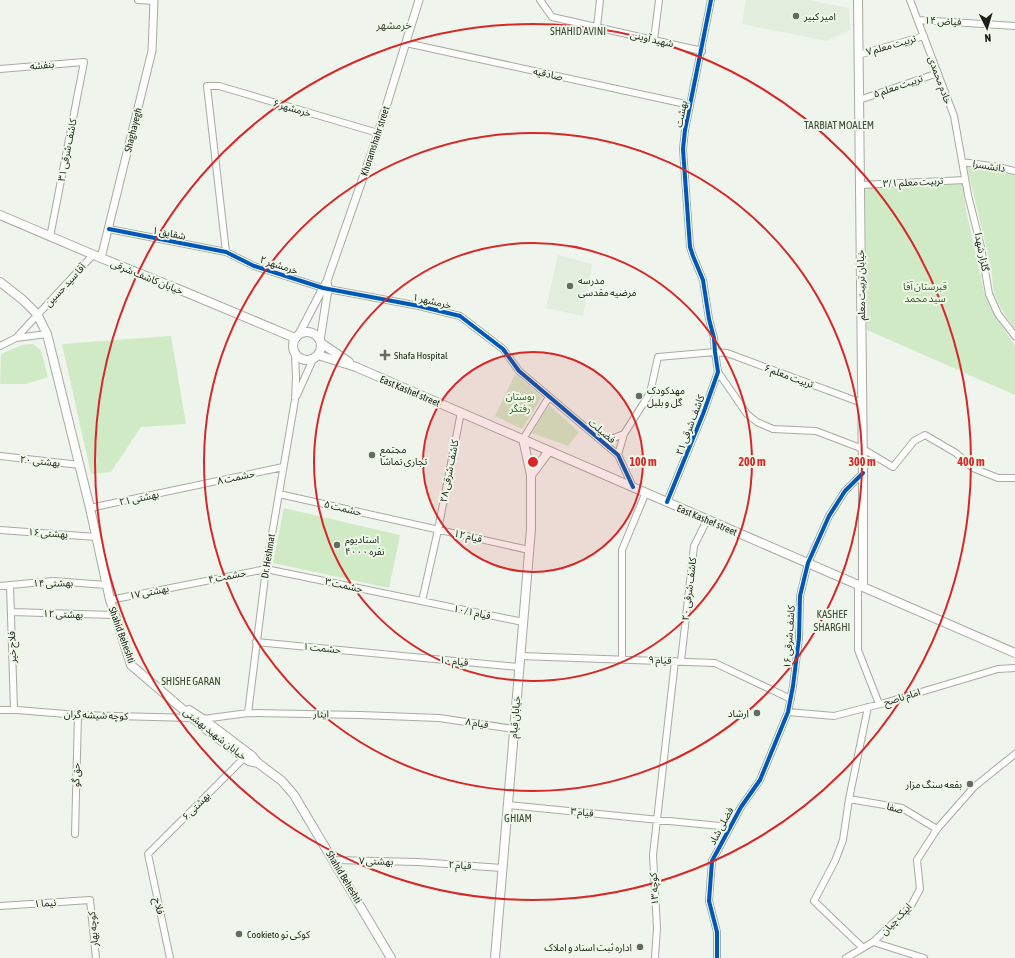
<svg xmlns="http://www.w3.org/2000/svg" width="1015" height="958" font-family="'Asap Condensed','Noto Sans Arabic',sans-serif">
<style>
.built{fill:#e2edde}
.green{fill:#d1eac6}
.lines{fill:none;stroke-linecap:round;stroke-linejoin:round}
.minor-casing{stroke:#a7aba4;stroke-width:8}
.tertiary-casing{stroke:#a7aba4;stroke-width:9}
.secondary-casing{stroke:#a7aba4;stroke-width:10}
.minor{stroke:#fdfdfc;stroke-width:6}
.tertiary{stroke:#fdfdfc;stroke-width:7}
.secondary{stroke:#fdfdfc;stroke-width:8}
.cycleway-casing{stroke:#eef8e9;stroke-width:6}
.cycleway{stroke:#0057b8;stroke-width:4}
.ring{fill:none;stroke:#d62828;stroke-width:2}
.poi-dot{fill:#656a63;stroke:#eef8e9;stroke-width:1.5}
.labels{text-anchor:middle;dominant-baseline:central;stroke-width:4;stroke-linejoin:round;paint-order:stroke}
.poi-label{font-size:10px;fill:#1b1f19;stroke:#eef8e9;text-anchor:start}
.street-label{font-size:10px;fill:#1b1f19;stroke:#eef8e9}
.park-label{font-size:10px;fill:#345c1c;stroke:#eef8e9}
.neighbourhood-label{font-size:11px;fill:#40493c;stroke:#eef8e9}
.centre{fill:#d62828;stroke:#eef8e9;stroke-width:2}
.ring-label{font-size:12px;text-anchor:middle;font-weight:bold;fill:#d62828;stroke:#eef8e9;stroke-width:4;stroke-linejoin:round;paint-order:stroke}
</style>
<rect width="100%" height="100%" fill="#eff4ec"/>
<path class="built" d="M746 0H808L849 8 850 30 827 41 742 24Z
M558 255 592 264 583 316 546 308Z"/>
<path class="green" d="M967 167 1015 175V330L1000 307 994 294 991 267Z
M962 182 966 210 984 291 991 309 1015 346V395L867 330 865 187Z
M171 336 186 424 141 427 111 472 91 474 62 344Z
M33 344 41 350 48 377 26 384H0L1 354 22 345Z
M515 374 542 397 522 429 495 416Z
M549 405 579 432 568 446 532 433Z
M284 508 400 535 389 588 273 563Z"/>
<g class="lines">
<defs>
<path id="minor" d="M138 0 154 1
M540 0 552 17 702 51
M910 0 954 116 968 195 981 247 989 294 998 314 1015 336
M918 20 1015 26
M597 27 600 0
M654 40 659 0
M406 43 690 105
M858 55 924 36
M0 69 84 62 50 237
M859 100 938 73
M962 162 998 167 1015 171
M860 185 965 180
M109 229 226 252 254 266 323 288 419 306 460 316 503 349 519 371 618 455 633 487
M226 252 207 86H219L378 133
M16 338 93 255
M0 346 16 338 47 334
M718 372 747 414 757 422 773 429 816 431 863 449 893 467 914 441 925 435 956 453 973 468 998 478H1015
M297 395 314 357
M523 439 549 397
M603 442 624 434
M618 455 624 434 650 393 658 357 715 352 727 353 862 403
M0 456 80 465
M279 494 529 550
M667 502 703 414 718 372 715 352 714 338 709 319 703 280 693 256 690 247 683 149 685 130 711 0
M90 508 283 467
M0 530 96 537
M10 585 14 710
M858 585V650L879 704
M0 586 53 581 106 585
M110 600 266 569 523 622
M422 601 438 530 461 412
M11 612 114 615
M256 642 519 667
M520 656 715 663 791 699
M622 659V550L646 492
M681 661 694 546 707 520
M0 710H17L78 715 192 718
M788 712 834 716 884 703 998 669 1015 668
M248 713 266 569 295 400 296 378 295 353
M203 719 248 713 360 715 439 718 514 729
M849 799 902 808 937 829
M508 805 730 827
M75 834 78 715
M334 860 418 862 502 868
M0 906 90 900 96 958
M873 942 924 958
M863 948 814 901 835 861 843 840 849 799 868 707
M170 958 148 854 245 757
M655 958 657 928 653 855 675 661
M717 958V932L709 901 712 861 741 807 760 780 788 712 793 686 799 638 800 596 808 563 829 516 845 491 863 473
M846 958 873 942 903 914 912 904 920 889 917 860 937 829 974 787 1015 754"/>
<path id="tertiary" d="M101 258 152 51 154 0
M299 334 323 288 327 281 374 146 419 0
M320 341 328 289 327 281"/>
<path id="secondary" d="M858 0 863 473V587
M0 215 101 258 183 291 295 338
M0 282 23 300 37 314 47 334 90 508 110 600 131 665 208 731 249 761 258 763
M293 346a14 14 0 1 1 28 0a14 14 0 1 1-28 0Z
M321 343 349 362
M318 355 356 367 1015 653
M531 475 549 451
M189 710 203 719 252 756 258 763 282 781 294 795 391 958
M495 958 531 529V475L523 439"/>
</defs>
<use href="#minor" class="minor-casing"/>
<use href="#tertiary" class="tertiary-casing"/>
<use href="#secondary" class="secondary-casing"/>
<use href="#minor" class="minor"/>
<use href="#tertiary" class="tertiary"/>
<use href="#secondary" class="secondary"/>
<defs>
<path id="cycleway" d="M109 229 226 252 254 266 323 288 419 306 460 316 503 349 519 371 618 455 633 487
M667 502 703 414 718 372 715 352 714 338 709 319 703 280 693 256 690 247 683 149 685 130 711 0
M717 958V932L709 901 712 861 741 807 760 780 788 712 793 686 799 638 800 596 808 563 829 516 845 491 863 473"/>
</defs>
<use href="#cycleway" class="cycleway-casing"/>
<use href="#cycleway" class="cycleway"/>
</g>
<circle cx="533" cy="462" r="110" fill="#d62828" fill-opacity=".12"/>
<g class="ring">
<circle cx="533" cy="462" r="110"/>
<circle cx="533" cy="462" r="219"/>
<circle cx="533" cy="462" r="329"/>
<circle cx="533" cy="462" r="438"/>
</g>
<g class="poi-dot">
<circle cx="796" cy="16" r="4"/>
<circle cx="570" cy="286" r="4"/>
<path d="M383 349h4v4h4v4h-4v4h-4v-4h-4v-4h4z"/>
<circle cx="639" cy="396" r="4"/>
<circle cx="372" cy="455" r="4"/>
<circle cx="337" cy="545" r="4"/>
<circle cx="757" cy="713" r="4"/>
<circle cx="970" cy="784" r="4"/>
<circle cx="239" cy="934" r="4"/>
<circle cx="640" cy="947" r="4"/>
</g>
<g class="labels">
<g class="poi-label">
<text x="804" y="16">امیر کبیر</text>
<text x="578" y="280">مدرسه<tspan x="578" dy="12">مرضیه مقدسی</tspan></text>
<text x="394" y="355">Shafa Hospital</text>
<text x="647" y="390">مهدکودک<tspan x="647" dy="12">گل و بلبل</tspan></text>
<text x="380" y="449">مجتمع<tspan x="380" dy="12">تجاری تماشا</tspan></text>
<text x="345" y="539">استادیوم<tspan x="345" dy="12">۴۰۰۰ نفره</tspan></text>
<text x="749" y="713" text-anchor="end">ارشاد</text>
<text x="962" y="784" text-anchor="end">بقعه سنگ مزار</text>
<text x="247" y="934">Cookieto کوکی تو</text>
<text x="632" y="947" text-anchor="end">اداره ثبت اسناد و املاک</text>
</g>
<g class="street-label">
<text transform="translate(943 21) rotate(3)">فیاض ۱۴</text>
<text transform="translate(652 39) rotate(13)">شهید آوینی</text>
<text transform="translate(891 45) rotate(-16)">تربیت معلم ۷</text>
<text transform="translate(42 65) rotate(-5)">بنفشه</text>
<text transform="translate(548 74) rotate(12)">صادقیه</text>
<text transform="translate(940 80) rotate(70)">خادم محمدی</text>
<text transform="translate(898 86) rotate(-19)">تربیت معلم ۵</text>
<text transform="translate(292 108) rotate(16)">خرمشهر ۶</text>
<text transform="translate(681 114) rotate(-79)">بهشت</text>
<text transform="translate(133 130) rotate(-76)">Shaghayegh</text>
<text transform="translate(375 141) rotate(-72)">Khoramshahr street</text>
<text transform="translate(67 150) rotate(-79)">کاشف شرقی ۳۱</text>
<text transform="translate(989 166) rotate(9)">دانشسرا</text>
<text transform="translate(913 182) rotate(-3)">تربیت معلم ۳/۱</text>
<text transform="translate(169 233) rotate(11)">شقایق ۱</text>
<text transform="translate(982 252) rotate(79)">گلزار شهدا</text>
<text transform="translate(279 265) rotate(18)">خرمشهر ۲</text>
<text transform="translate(147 277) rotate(22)">خیابان کاشف شرقی</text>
<text transform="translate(65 285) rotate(-47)">آقا سید حسین</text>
<text transform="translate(861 285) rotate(-91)">خیابان تربیت معلم</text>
<text transform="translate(432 301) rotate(13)">خرمشهر ۱</text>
<text transform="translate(789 376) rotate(20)">تربیت معلم ۶</text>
<text transform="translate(410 391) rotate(23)">East Kashef street</text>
<text transform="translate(690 425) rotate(-69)">کاشف شرقی ۲۱</text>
<text transform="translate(602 431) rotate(40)">فضیلت</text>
<text transform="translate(40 461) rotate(6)">بهشتی ۲۰</text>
<text transform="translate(449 471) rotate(-79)">کاشف شرقی ۲۸</text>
<text transform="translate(236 477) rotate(-12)">حشمت ۸</text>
<text transform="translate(139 498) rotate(-12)">بهشتی ۲۱</text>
<text transform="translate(343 508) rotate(13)">حشمت ۵</text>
<text transform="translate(707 520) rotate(23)">East Kashef street</text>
<text transform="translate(48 533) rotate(4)">بهشتی ۱۶</text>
<text transform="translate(468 536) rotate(13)">قیام ۱۲</text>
<text transform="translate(268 556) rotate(-81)">Dr. Heshmat</text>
<text transform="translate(227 576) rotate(-11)">حشمت ۴</text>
<text transform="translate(53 583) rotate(-1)">بهشتی ۱۴</text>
<text transform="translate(344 585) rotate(12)">حشمت ۳</text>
<text transform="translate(689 589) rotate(-83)">کاشف شرقی ۲۰</text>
<text transform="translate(149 592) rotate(-11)">بهشتی ۱۷</text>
<text transform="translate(472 612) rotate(12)">قیام ۱۰/۱</text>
<text transform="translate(63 614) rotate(2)">بهشتی ۱۲</text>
<text transform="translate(122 635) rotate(70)">Shahid Beheshti</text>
<text transform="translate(789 637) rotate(-86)">کاشف شرقی ۱۶</text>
<text transform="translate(12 647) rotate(-92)">فلاح خیر</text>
<text transform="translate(322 648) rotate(6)">حشمت ۱</text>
<text transform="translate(660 660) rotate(2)">قیام ۹</text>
<text transform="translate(454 661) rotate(6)">قیام ۱۰</text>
<text transform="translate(902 697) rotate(-17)">امام ناصح</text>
<text transform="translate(321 714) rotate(1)">ایثار</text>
<text transform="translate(96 715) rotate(2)">کوچه شیشه گران</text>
<text transform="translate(515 717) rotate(-85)">خیابان قیام</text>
<text transform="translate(477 723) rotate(8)">قیام ۸</text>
<text transform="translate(215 734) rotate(38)">خیابان شهید بهشتی</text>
<text transform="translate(76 775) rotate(-89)">حق گو</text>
<text transform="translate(196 806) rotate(-45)">بهشتی ۶</text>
<text transform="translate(895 808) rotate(15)">صفا</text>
<text transform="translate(582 812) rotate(6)">قیام ۳</text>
<text transform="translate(721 826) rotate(-62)">فضلی شاد</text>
<text transform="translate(376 861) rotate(2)">بهشتی ۷</text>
<text transform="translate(460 865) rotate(4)">قیام ۲</text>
<text transform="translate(344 877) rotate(59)">Shahid Beheshti</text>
<text transform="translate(654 889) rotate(-93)">کوچه ۱۳</text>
<text transform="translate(45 903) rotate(-4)">نیما ۱</text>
<text transform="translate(159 906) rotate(78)">فلاح</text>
<text transform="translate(896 919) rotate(-46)">ایپک چیان</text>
<text transform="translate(93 929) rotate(-95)">کوچه بهار</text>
</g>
<g class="park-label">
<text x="925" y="286">قبرستان آقا<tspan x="925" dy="12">سید محمد</tspan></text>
<text x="520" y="396">بوستان<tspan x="520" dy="12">رفتگر</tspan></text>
</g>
<g class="neighbourhood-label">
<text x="394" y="25">خرمشهر</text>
<text x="578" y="31">SHAHID AVINI</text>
<text x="839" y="125">TARBIAT MOALEM</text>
<text x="832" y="614">KASHEF<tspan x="832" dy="13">SHARGHI</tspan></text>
<text x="191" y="681">SHISHE GARAN</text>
<text x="518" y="818">GHIAM</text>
</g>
</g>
<circle cx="533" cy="462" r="6" class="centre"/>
<g class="ring-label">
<text x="643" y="466">100 m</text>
<text x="752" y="466">200 m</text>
<text x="862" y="466">300 m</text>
<text x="971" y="466">400 m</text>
</g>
<g transform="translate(987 28) rotate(175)" stroke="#eef8e9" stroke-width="3" paint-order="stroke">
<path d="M0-3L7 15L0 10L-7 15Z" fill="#1b1f19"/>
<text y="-6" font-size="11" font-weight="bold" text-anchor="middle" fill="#1b1f19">N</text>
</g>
</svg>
